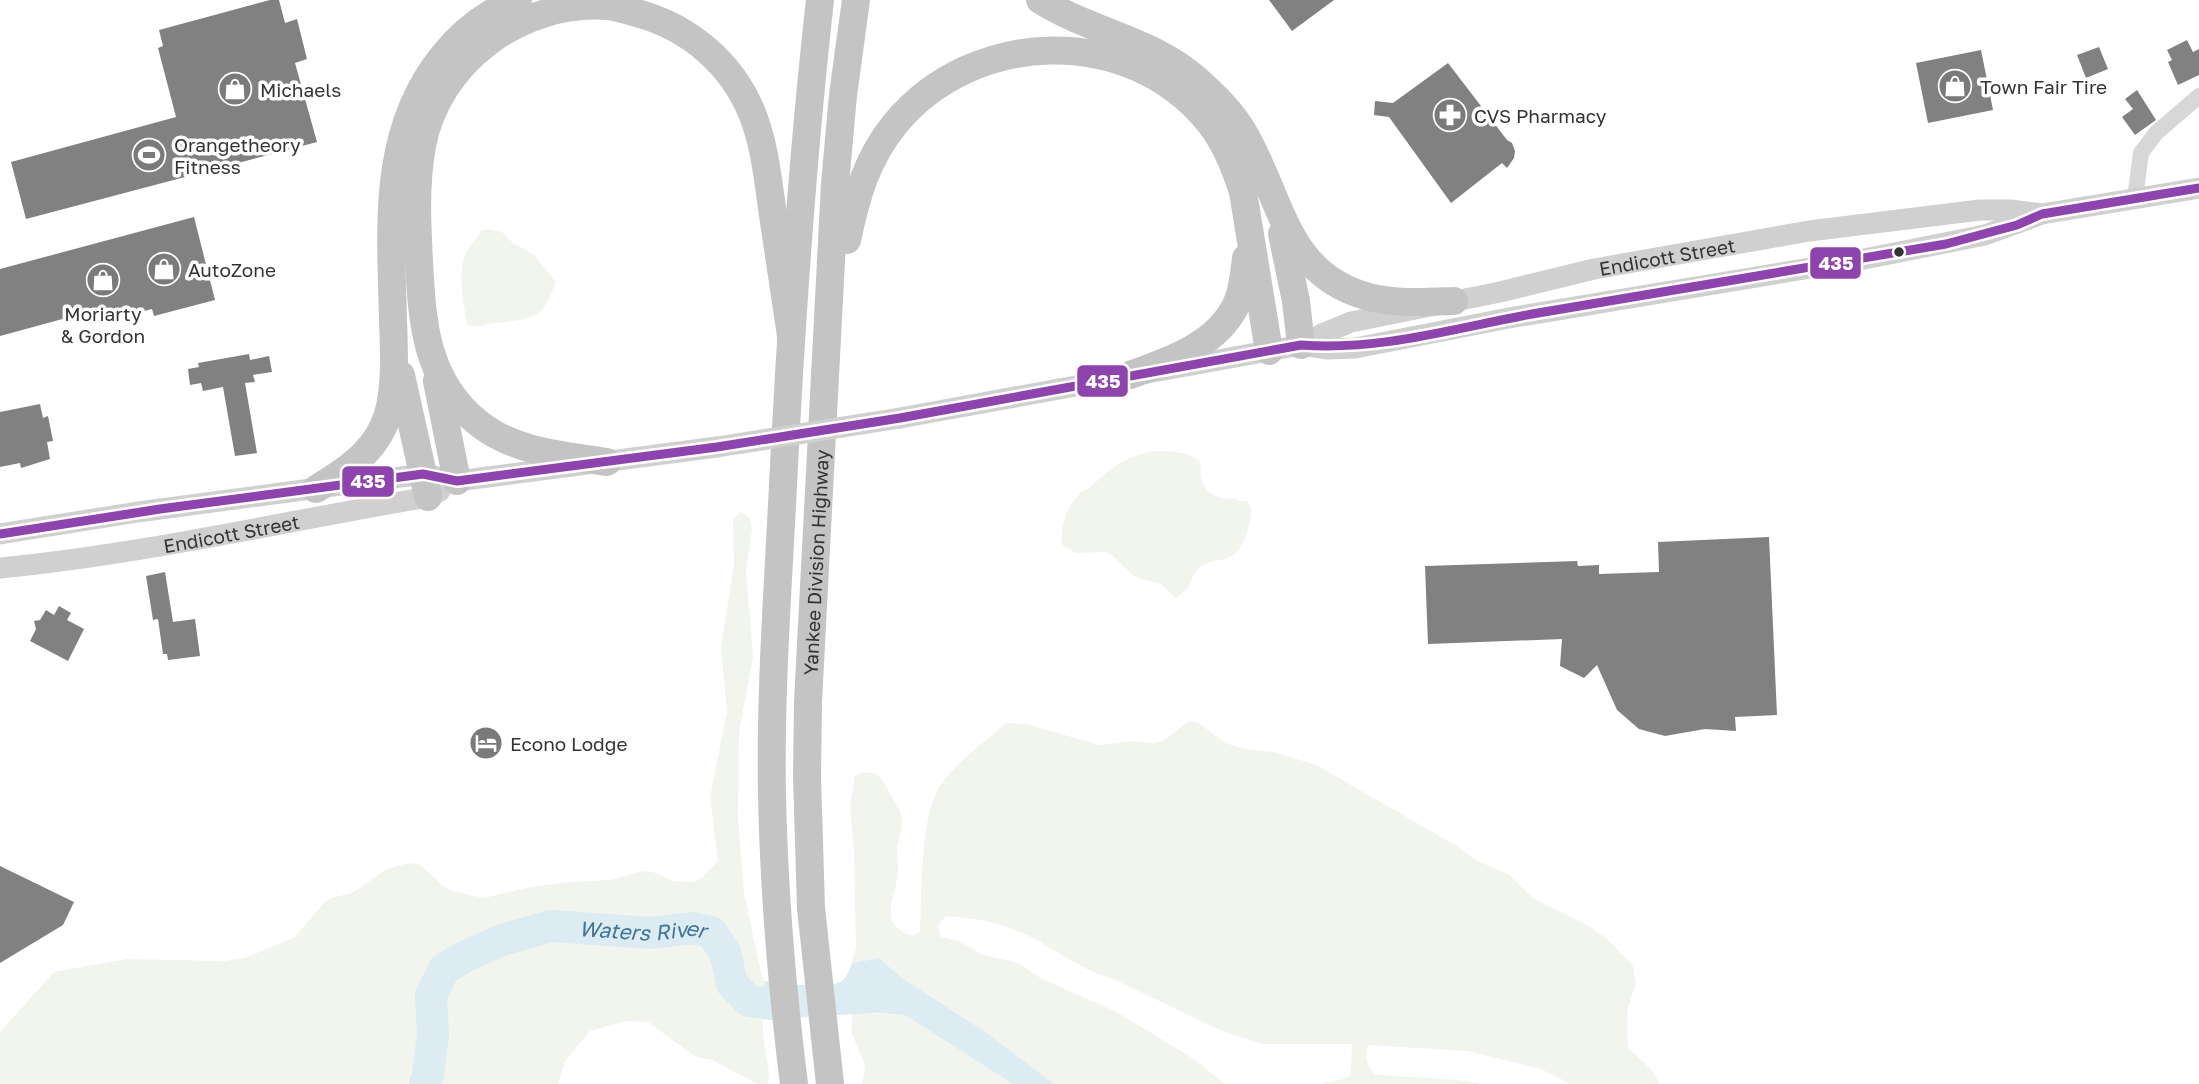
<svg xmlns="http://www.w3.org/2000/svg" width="2199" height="1084" font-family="'Golos Text',sans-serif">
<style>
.green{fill:#f1f5ed}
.water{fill:#ddebf3}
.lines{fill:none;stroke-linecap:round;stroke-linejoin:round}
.river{stroke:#ddebf3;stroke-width:32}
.building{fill:#818181}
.minor{stroke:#d7d7d7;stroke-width:16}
.secondary{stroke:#d0d0d0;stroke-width:21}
.motorway{stroke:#c4c4c4;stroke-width:28}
.secondary-bridge{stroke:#d0d0d0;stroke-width:21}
.bus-1-casing{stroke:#fff;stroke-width:14}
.bus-1{stroke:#8e44ad;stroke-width:9}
.bus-dot{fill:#333;stroke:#fff;stroke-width:2.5}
.labels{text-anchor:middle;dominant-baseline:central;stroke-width:7;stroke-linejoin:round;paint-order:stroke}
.poi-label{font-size:19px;fill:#333;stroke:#fff;text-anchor:start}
.street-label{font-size:19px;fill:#333;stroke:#fff}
.water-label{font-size:21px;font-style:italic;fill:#3f7597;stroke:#fff}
.line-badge{stroke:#fff;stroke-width:2.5}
.badge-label{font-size:19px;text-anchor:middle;font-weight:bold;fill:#fff}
</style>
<rect width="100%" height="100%" fill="#fff"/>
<path class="green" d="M488 229 502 232 513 243 534 255 556 282C543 320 532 319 495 323 485 324 477 329 468 325 463 306 458 274 465 255 468 247 477 240 481 231Z
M1158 451C1173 451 1189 452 1201 463 1197 486 1212 502 1235 498L1239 501H1247L1251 508C1251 524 1245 549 1230 557 1220 562 1209 559 1199 568 1193 574 1192 580 1188 587 1186 591 1180 595 1176 598L1161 584 1135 577 1112 555 1106 552 1076 553 1062 545C1060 524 1067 506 1082 491L1087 490C1109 470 1127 453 1158 451Z
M741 512 750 518 752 529 746 571 753 658 739 731 738 817 744 893 762 977 765 981C760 1005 763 1032 766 1056 768 1064 770 1075 768 1084H757L712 1060 696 1057 648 1022 626 1021 590 1031 565 1061 558 1084H0V1032L54 972 127 959 224 961 245 958 295 937 323 904 331 898 352 893 387 869 408 863 419 864 443 886 452 891 484 898 526 888 568 882 611 880 642 871 653 872 673 881 694 882 703 877 718 861 710 797 727 712 721 648 734 563 733 520Z
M1189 721 1199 723 1225 743 1245 749 1274 752 1316 765 1457 846 1476 860 1509 875 1534 899 1587 925 1607 939 1633 966 1636 983 1627 1011 1628 1049C1640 1059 1655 1069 1659 1084H1571L1541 1069 1467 1051 1368 1045C1365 1057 1366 1064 1374 1074 1409 1079 1446 1076 1481 1084H1321L1340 1080 1351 1075 1352 1044H1262L1220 1030 1113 979C1083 971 1058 951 1031 937 1004 923 976 918 946 916L938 926 941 937 958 941 984 955 1018 963 1042 979 1115 1011 1194 1059 1224 1084H1054L984 1031 902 978 881 958 852 963 856 947 854 850 850 807 855 775C871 769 881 774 888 790 891 798 896 802 899 809 906 821 898 838 897 851 897 859 899 866 898 873 897 887 889 901 891 916 893 928 902 932 913 936L920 931C922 892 920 825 937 791 950 767 985 742 1006 723L1027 724 1099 745 1131 741 1153 743 1163 741Z
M853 1013 905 1015 1013 1084H862L865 1066 851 1031Z"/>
<path class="water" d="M880 958 902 978 984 1031 1054 1084H1013L905 1015 876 1013 762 1019V995L765 981C784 983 822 990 840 982 847 979 849 970 852 963Z"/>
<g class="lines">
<path class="river" id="s1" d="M425 1084 428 1075 433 1035 431 995 444 969 464 957 502 940 551 926 651 933 692 928 711 932 725 952 732 984 749 1001 771 1004 806 1001"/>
</g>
<path class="building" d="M270 0H279L285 23 297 19 307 59 295 63 317 142 26 219 11 162 176 117 158 48 163 46 159 30Z
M1269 0H1334L1292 31Z
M2187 40 2193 52 2199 49V75L2178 85 2168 62 2172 60 2167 50Z
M2099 47 2108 69 2086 78 2077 55Z
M1981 50 1993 110 1928 123 1916 63Z
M1448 63 1507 140 1512 143 1515 151 1514 158 1507 168 1502 163 1451 203 1389 117 1374 115 1375 101 1393 103Z
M2137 90 2156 120 2135 135 2122 117 2133 109 2125 99Z
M194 217 215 300 154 316 152 309 95 324 92 311 0 336V269Z
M249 354 250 360 269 356 272 372 253 375 255 382 245 383 257 453 235 456 223 387 203 391 201 383 190 385 188 369 199 367 198 363Z
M40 404 43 418 48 416 53 441 47 442 50 459 21 468 20 463 0 467V412Z
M1769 537 1777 715 1735 717 1736 731 1705 729 1665 736 1639 729 1617 710 1597 665 1584 678 1560 666 1562 639 1428 644 1425 566 1577 561 1578 566 1599 565V574L1659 572 1658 542Z
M165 572 173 622 195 619 200 656 168 660 167 654H163L158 619 153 620 146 576Z
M59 606 71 613 67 620 84 629 68 661 30 641 36 629 34 621 40 620 46 610 54 615Z
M0 866 74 902 63 925 0 963Z"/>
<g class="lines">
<path class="minor" d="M2135 198 2141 153 2156 133 2199 96"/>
<g class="secondary">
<path id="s2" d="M1301 345 1322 334 1351 322 1500 292 1594 269 1809 231 1980 210H2011L2042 214"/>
<path d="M900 418 1301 345 1328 349 1355 348 1509 318 1859 260 1985 235 2042 214 2199 188"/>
<path d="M0 534 138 512 423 474 457 481 717 447"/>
<path id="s3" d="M0 568C144 554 286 521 428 497L440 491"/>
</g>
<g class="motorway">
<path d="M1040 0C1089 31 1152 40 1196 79 1215 96 1233 113 1245 135 1282 199 1285 275 1369 297 1397 304 1426 302 1454 301"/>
<path d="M1282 234 1296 301 1301 345"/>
<path d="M847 240C856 197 867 158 895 124 973 29 1129 24 1208 121 1225 141 1235 167 1243 192L1269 351"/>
<path d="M401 375 428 497"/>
<path d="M1130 375C1169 361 1217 345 1236 305 1243 291 1244 273 1246 258"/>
<path d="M437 381 457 481"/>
<path d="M607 462C562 455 513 452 477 422 426 381 422 323 419 261 417 223 415 184 422 146 437 62 521 0 607 6 618 7 629 11 640 14 690 28 732 64 752 113 765 145 768 181 773 215 779 256 785 296 791 336"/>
<path d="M316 489C343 473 371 455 384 425 397 397 394 351 393 320 391 229 381 132 443 56 463 31 488 12 518 0"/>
<path d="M794 1084C782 988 774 892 772 796 770 692 778 588 783 485 791 323 802 161 820 0"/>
<path id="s4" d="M830 1084 811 908 807 776 808 702 835 184 843 95 856 0"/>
</g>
<path class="secondary-bridge" d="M717 447 900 418"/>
<defs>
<path id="bus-1" d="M0 534 160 509 423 474 457 481 717 447 900 418 1301 345C1380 351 1455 328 1532 314 1670 291 1808 268 1946 244L2017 225 2042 214 2199 188"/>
</defs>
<use href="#bus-1" class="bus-1-casing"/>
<use href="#bus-1" class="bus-1"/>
</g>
<defs>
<symbol id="shop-disc" viewBox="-11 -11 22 22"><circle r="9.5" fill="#7a7a7a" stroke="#fff"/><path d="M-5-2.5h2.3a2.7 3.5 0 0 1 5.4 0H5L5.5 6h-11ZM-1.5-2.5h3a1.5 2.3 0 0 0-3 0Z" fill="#fff"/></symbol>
<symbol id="pharmacy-disc" viewBox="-11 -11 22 22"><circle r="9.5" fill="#7a7a7a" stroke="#fff"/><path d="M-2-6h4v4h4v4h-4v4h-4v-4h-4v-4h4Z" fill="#fff"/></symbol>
<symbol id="stadium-disc" viewBox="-11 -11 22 22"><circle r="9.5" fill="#7a7a7a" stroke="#fff"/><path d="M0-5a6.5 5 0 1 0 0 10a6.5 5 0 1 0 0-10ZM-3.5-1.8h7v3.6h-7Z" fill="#fff"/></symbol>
<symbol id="hotel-disc" viewBox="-11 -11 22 22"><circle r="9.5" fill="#7a7a7a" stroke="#fff"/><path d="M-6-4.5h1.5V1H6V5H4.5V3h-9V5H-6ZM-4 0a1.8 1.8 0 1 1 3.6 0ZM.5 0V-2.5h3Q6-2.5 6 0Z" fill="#fff"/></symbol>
</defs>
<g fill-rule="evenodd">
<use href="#shop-disc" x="1936" y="67" width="38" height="38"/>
<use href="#shop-disc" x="216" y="70" width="38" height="38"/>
<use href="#pharmacy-disc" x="1431" y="96" width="38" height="38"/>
<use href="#stadium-disc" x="130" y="136" width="38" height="38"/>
<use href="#shop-disc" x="145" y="250" width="38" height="38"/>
<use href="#shop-disc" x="84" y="261" width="38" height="38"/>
<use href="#hotel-disc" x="467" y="724" width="38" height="38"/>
</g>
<circle class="bus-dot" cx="1899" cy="252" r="6"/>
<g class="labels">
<g class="poi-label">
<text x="1980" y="86">Town Fair Tire</text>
<text x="260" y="89">Michaels</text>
<text x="1474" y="115">CVS Pharmacy</text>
<text x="174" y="144">Orangetheory<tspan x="174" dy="22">Fitness</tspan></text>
<text x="188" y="269">AutoZone</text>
<text x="103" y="313" text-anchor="middle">Moriarty<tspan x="103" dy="22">&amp; Gordon</tspan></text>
<text x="510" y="743">Econo Lodge</text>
</g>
<g class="street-label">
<text stroke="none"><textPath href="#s2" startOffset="378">Endicott Street</textPath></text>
<text stroke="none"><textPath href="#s3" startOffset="234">Endicott Street</textPath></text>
<text stroke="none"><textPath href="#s4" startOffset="523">Yankee Division Highway</textPath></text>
</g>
<g class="water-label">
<text stroke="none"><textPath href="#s1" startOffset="327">Waters River</textPath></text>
</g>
</g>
<g class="line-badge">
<rect x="1809" y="246" width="53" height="34" rx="7" fill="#8e44ad"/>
<rect x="1076" y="364" width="53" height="34" rx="7" fill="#8e44ad"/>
<rect x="341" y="465" width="54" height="33" rx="7" fill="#8e44ad"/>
</g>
<g class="badge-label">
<text x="1836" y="270">435</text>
<text x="1103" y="388">435</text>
<text x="368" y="488">435</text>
</g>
</svg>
